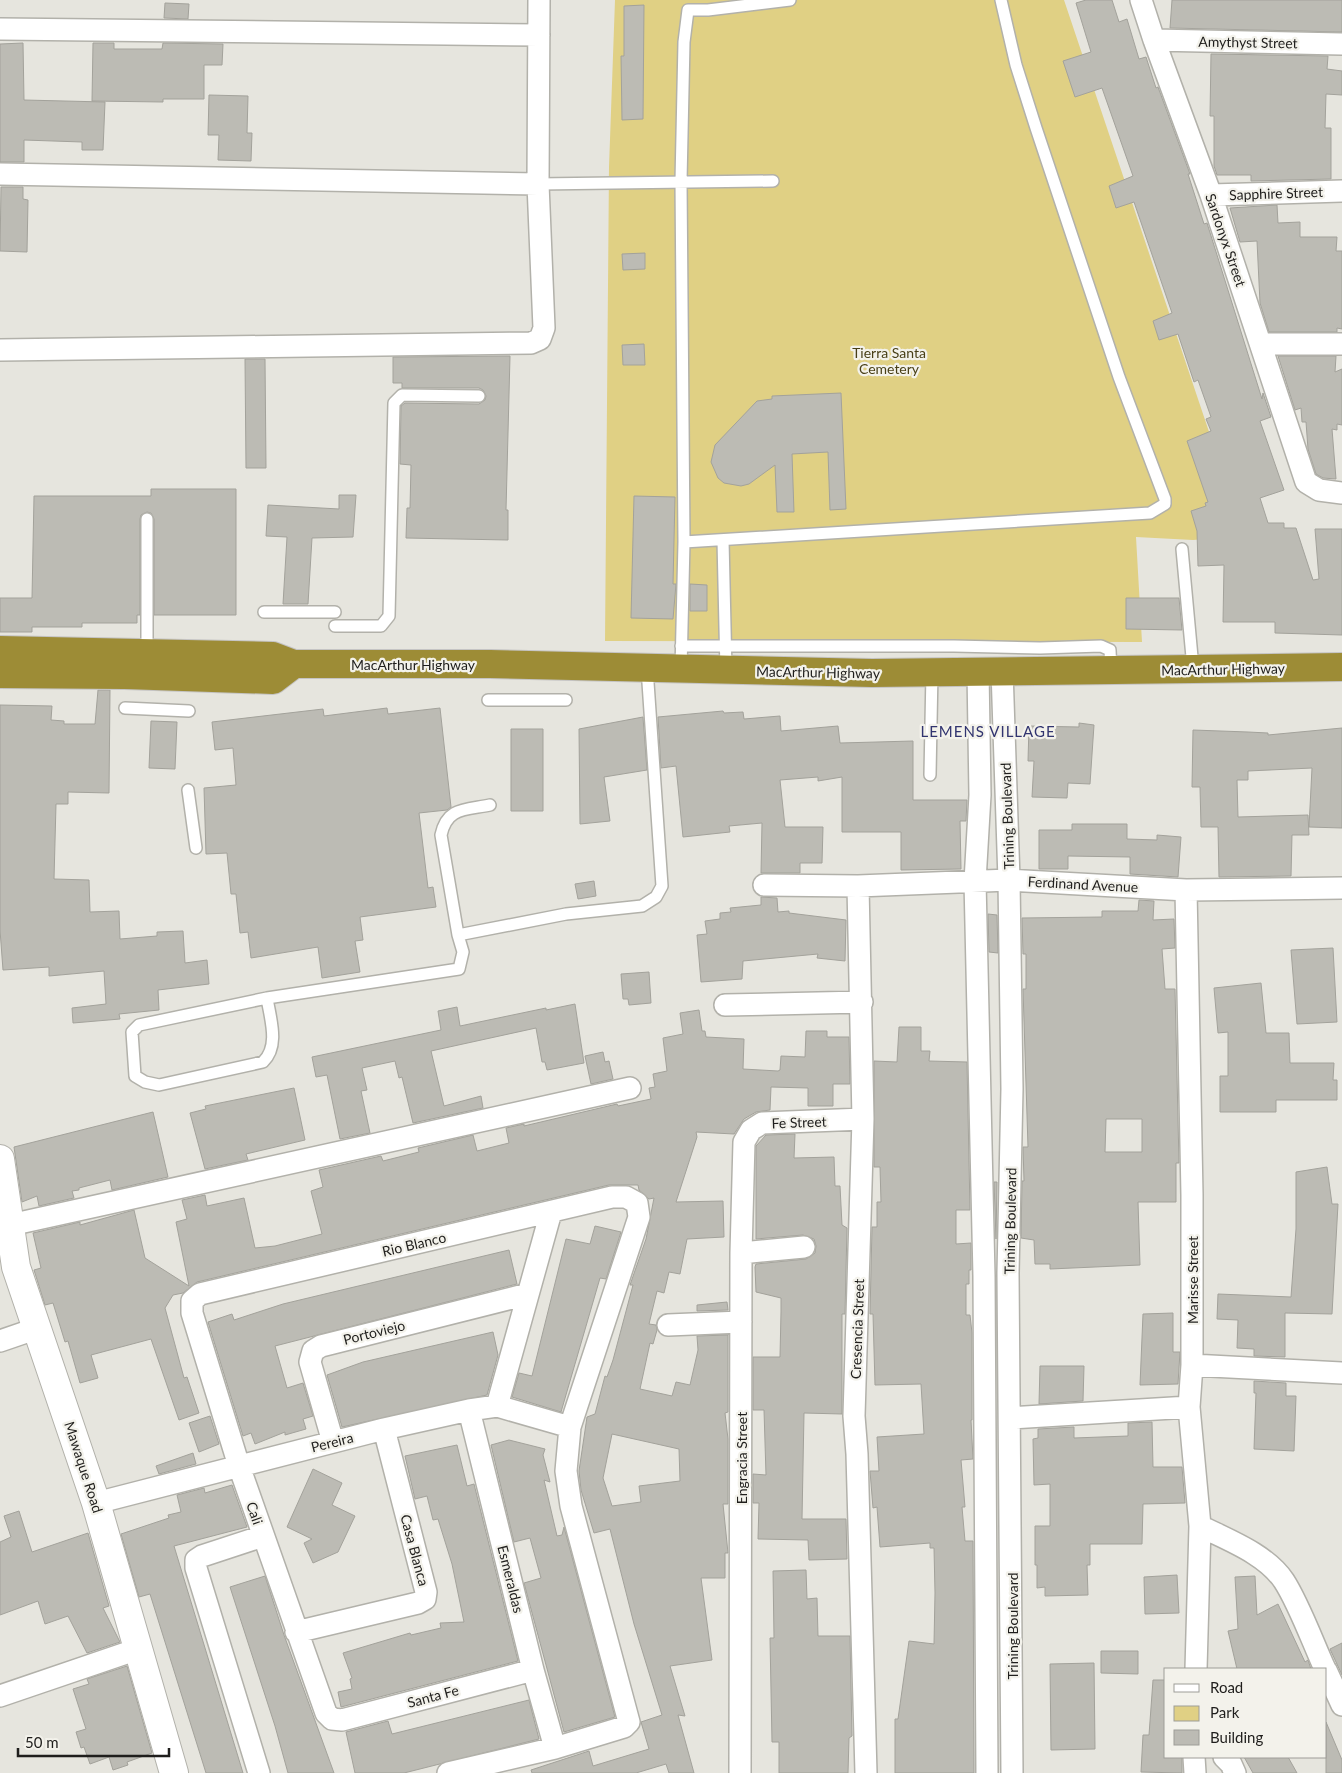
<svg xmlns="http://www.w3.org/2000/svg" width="1342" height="1773" font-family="Lato,sans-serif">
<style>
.green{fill:#e0d084}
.building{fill:#bcbbb4;stroke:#a3a29b;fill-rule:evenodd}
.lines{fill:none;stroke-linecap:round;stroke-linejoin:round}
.lane-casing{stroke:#b2b1aa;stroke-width:14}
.street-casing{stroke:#b2b1aa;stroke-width:24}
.secondary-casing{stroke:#b2b1aa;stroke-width:30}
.highway-casing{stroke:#c5c4c4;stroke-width:30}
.lane{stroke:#fff;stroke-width:11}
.street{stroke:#fff;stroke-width:21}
.secondary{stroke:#fff;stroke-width:28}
.highway{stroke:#9d8c36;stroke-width:28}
.labels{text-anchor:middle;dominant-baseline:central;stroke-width:4.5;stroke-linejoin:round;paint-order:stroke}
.street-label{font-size:14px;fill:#1f1e1c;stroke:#f3f2eb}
.park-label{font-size:14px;fill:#483f16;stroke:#f3f2eb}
.neighbourhood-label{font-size:15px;letter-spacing:1px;fill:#31346f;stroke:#f3f2eb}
</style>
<rect width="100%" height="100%" fill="#e6e5de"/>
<path class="green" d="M615 0H1064L1244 536 1193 540 1136 537 1142 642 605 641 609 167Z"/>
<path class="building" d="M1086 0H1112L1119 22 1127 19 1139 59 1146 57 1156 88 1158 87 1190 174H1188L1204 224 1207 223 1262 399 1263 393 1271 417 1260 421 1284 490 1260 498 1268 523H1284V528H1296L1313 580 1319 579 1315 529H1342V635L1275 633V622H1223L1224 565 1198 566 1197 531 1191 511 1206 506 1205 503 1208 502 1187 441 1211 431 1206 419 1211 417 1198 380 1194 382 1178 334 1159 340 1153 321 1172 313 1134 202 1116 208 1109 186 1133 176 1102 88 1075 97 1063 61 1091 52 1076 3Z
M1172 0H1342V32L1170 28Z
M165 3 189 4 188 19 164 18Z
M644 5 643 119 622 120 621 56H624V6Z
M23 43 24 100 105 102 103 150H82V142L24 140V162H0V44Z
M93 43H114V49H162L163 43 223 44 222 65H204V99H163V102L92 101Z
M1211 54 1328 56 1327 69 1342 71V95L1326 94 1325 128H1331V179L1251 181V175H1217L1214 166V116H1210Z
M209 95 248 96 247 133H252L251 161 218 160 219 135H208Z
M1 187H23V199L28 200 27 252 0 251Z
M1277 205 1278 223 1300 222V237H1337L1336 251H1342V329L1337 328V332H1269L1260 303 1257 241 1240 242 1230 208Z
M645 253V269L623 270 622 254Z
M644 344 645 365H623L622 345Z
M510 356 506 510H508V540L406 538 407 508H410L411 465 400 464 401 406 405 403 479 404 485 400 486 396 483 390 479 388H402V383H393V357Z
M1278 356H1336L1335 372 1342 369V425L1337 424V430L1332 429 1336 479 1323 478 1316 474 1308 449 1306 422H1302L1301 408 1295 410Z
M245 359H265L266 468H246Z
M841 393 846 509 830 510 828 452 792 454 794 512H777L775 465 749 484 741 486 724 483 718 478 711 462 715 445 757 401 772 399V396Z
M151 489H236V615H154V519L151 513 147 512 141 515 140 519V615H137V623H82V627H32V632H0V598H32L34 496H151Z
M339 495H356L353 537 312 538 308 604H283L287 537 266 536 268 505 339 509Z
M634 496 675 497 673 584H676L673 619 631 618Z
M690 584 707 585V611H690Z
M1126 598H1179L1182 630 1126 629Z
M98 690H110L109 793 68 792V804H56L54 879 89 880 90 912 119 911 120 939 157 936V932L183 931 185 963 207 960 209 984 158 990 159 1010 119 1014 120 1019 73 1023 72 1008 106 1004 104 971 49 976V967L3 970 0 930V705L52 706 51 720 64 721V724H95Z
M387 708 388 714 440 708 451 807 447 810 419 813 428 888 433 887 436 907 360 917 363 940 355 941 360 972 322 978 318 947 251 958 248 932 240 933 236 894H231L227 853 206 854 204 788 236 785 233 748 215 750 212 722 323 709 324 716Z
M723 711 724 713 743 712 744 719 780 716 781 731 838 726 840 743 913 741V800H967L966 821H960L961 869 901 870V832H842V777L818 781V777L780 780 785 827H823L822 863H800V873H761L762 823 729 826 730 832 683 837 676 766 661 768 658 717Z
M643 717 647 770 604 777 610 821 580 824 579 729Z
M151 721 177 722 175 769 149 768Z
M1079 723 1094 725 1090 784 1068 783 1067 798 1032 797 1034 761H1028L1029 726 1079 727Z
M1342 728V828L1309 827 1312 768 1248 771V780H1237L1238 817 1308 815 1309 835H1292L1291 876 1219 877 1218 827H1201L1200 787H1192L1193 730 1248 732 1268 733V735Z
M511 729H543V811H511Z
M1072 824H1127V839L1157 840V835L1181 837 1178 877 1130 874V857L1068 856V869H1039V830H1072Z
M594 881 596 896 578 899 575 884Z
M761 897 777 898 778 912 789 911V913L846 920 845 961 817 958 818 954 743 961 742 979 701 982 697 935 707 934 705 921 720 919V913L731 912 730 908 761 905Z
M1139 900 1154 901 1153 920 1174 919 1175 948 1162 949 1165 989H1175L1179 1163H1176V1202H1138L1140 1265 1050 1269V1264H1035L1034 1240 1021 1238 1022 1181H1024L1023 1147H1028L1023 989H1026V954H1023L1022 918 1102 917V911H1138ZM1106 1119H1142V1152H1105Z
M988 914 997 915 998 953 989 952Z
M1333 948 1337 1022 1297 1024 1291 950Z
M649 972 651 1003 629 1005 628 999H623L621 974Z
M1261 983 1266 1033H1289L1290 1063H1334L1333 1080H1337V1100H1276V1112H1220V1076H1228V1032L1218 1033 1214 988Z
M575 1004 584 1063 547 1070 545 1062H542L536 1028 431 1051 444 1106 481 1096 483 1108 413 1123 402 1077 399 1078 395 1061 362 1068 367 1090 361 1091 370 1133 340 1139 327 1075 316 1077 312 1057 441 1030 438 1011 457 1007 460 1026 546 1008V1010Z
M699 1010 702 1031H705L706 1037 744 1039 743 1069 778 1071 780 1070 781 1056 805 1057 806 1031H827V1037H849L850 1084H833V1106H808V1088L771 1087 770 1110 756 1112 744 1119 734 1134 696 1132 697 1137 676 1202 723 1201 724 1237 687 1239 680 1274 669 1272 664 1293 657 1291 649 1324 656 1325 657 1330 653 1344 650 1343 640 1389 672 1396 676 1382 690 1385 698 1350 697 1336 728 1335V1412L725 1413 728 1439V1504H723L728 1553H725V1578H701L712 1660 670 1666 685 1716 678 1715 694 1773H669L666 1764 636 1773H532L531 1770 589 1751 593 1766 649 1749 641 1722 662 1715 634 1624 610 1529 594 1533 581 1490 579 1471 587 1417 595 1414 605 1376 607 1377 613 1360 633 1285H630L646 1239 654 1198 649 1199 639 1190 638 1185H609L197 1282 183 1293 173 1295 165 1308 184 1378 187 1377 199 1413 179 1420 151 1339 91 1355 98 1378 80 1383 68 1341 65 1342 53 1303 45 1305 34 1270 41 1268 33 1233 80 1222V1225L134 1210 145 1258 189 1286 176 1222 187 1219 182 1200 205 1195 207 1206 244 1198 255 1248 275 1246 322 1234 311 1191 323 1187 319 1170 381 1156 383 1161 419 1152 418 1148 473 1135 477 1151 509 1143 506 1128 524 1124V1126L617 1104 618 1106 651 1099 649 1088 655 1087 653 1074 667 1071 663 1038 683 1034 680 1013ZM612 1434 679 1449 680 1481 639 1486 641 1502 612 1506 603 1478Z
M899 1027H921V1051H930L929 1061 967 1062 970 1210H956V1244L971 1243V1270H969V1284H966V1315H970L972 1333V1420H971L973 1459 961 1460 965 1507H962L965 1541H973L974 1773H895V1719H898L909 1641 934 1644 935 1593 934 1548H930V1543L880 1547 877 1507 873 1508 870 1471H879L877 1437 924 1434 921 1384 875 1385 873 1314H870L872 1227H877V1202H881L880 1167H874V1061L897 1062Z
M603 1052 605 1062 609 1061 613 1079 591 1084 585 1056Z
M294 1088 305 1140 246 1154 248 1160 205 1169 190 1113 206 1109 205 1106Z
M153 1112 168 1177 112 1190 110 1180 79 1188V1190L72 1191 74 1198 39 1206 37 1196 22 1202 14 1147Z
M795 1134 794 1158 834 1157 835 1186H840L842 1225 847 1228 845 1314H842V1414L804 1413 802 1519H846L847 1559 809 1560 808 1540 758 1539 759 1503H753V1474L766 1475 764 1410H753V1357H780L781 1312V1298L756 1292 755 1267 756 1264 806 1259 815 1253 816 1246 814 1239 803 1235 756 1239V1146L766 1135Z
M1327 1167 1332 1204H1338L1332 1314 1285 1313V1357L1254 1356V1349L1237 1348 1238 1320 1217 1319 1218 1294 1291 1297 1296 1229V1172Z
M994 1182H997L996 1239Z
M595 1226 621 1232 606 1279 600 1278 561 1412 512 1397 519 1373 532 1376 566 1239 590 1244Z
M509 1250 517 1284 275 1346 287 1388 303 1383 313 1416 303 1419 306 1429 285 1435V1432L255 1444 251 1433 243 1436 208 1322 232 1314 234 1320 283 1304Z
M727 1302 728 1310 697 1311V1305Z
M1173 1313V1352H1180L1178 1384 1140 1385 1143 1314Z
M493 1332 498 1355 487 1395 342 1427 327 1375 363 1362Z
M1040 1366H1084L1083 1401 1039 1404Z
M1254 1381 1286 1383V1396H1296L1294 1451 1254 1449 1256 1393H1254Z
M210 1416 219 1444 199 1452 189 1423Z
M1152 1422 1153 1467H1182L1185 1503 1143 1504 1142 1544H1090V1565H1087L1088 1595 1045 1596V1587L1037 1588V1565H1035V1526H1050V1484L1034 1485 1033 1439 1038 1438V1429L1074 1427V1438L1128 1436V1423Z
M509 1440 545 1449 543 1455 550 1482 544 1480 557 1536 562 1535 564 1527 615 1717 564 1732 524 1583 541 1578 530 1538 514 1542 491 1445Z
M457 1445 467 1486 474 1484 518 1661 341 1707 338 1692 352 1689 350 1679 352 1678 343 1653 410 1633 411 1635 441 1628 440 1623 464 1622 452 1564 438 1519 433 1520 427 1496 415 1499 405 1456Z
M193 1453 196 1464 159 1474 156 1466Z
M313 1469 342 1483 332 1505 355 1516 338 1552 313 1563 304 1543 312 1539 287 1527Z
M232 1485 247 1527 174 1546 243 1773H206L150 1594 139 1597 121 1534 169 1518 168 1515 181 1512 177 1495 204 1488 205 1493Z
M19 1511 32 1552 88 1533 109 1606 103 1608 120 1642 87 1653 68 1616 45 1624 38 1601 0 1615V1542L11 1537 4 1516Z
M806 1570 807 1599 817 1598 818 1636H850L852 1736 849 1738 848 1773H779V1742H772L770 1638H774L773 1571Z
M1177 1575 1179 1613 1145 1614 1144 1577Z
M265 1576 284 1635 334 1773H288L275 1726 230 1587Z
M1255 1576 1257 1615 1278 1604 1305 1662 1308 1660 1311 1669H1237L1228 1631 1238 1629 1235 1577Z
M1342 1643V1675L1330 1649Z
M1101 1651H1138V1674L1101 1673Z
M1094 1663 1095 1749 1051 1750 1050 1664Z
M127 1666 152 1753 127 1762 128 1765 113 1770 109 1757 90 1764 84 1747 81 1748 76 1732 86 1729 73 1689 89 1684 87 1679Z
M1153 1680H1166V1757H1182V1773L1141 1772 1143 1735H1149Z
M529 1700 539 1739 404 1773H355L346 1732 388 1721 392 1734Z
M1326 1722 1342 1760V1773H1326Z
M1244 1757H1288L1297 1773H1253Z"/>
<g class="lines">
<defs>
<path id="lane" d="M538 184 773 181
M723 540 726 671
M684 542 1150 513 1165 504V499L1119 377 1036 128 1016 65 1001 0
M1182 549 1193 668
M264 612H335
M335 626H381L389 616 394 403 402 395 479 396
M681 646H954L1040 648 1101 646 1110 650 1111 670
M147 653V519
M681 669 684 542 681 181 684 42 688 10H708L790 0
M488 700H566
M125 708 189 711
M930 775 932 672
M188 790 196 848
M458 935 566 914 642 906 656 897 662 886 647 668
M267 998C270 1018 280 1046 263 1062L159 1085 145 1082 135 1076 132 1032 139 1025 267 998 459 969 463 952 458 935 441 835C447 807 465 810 490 805"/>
<path id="street" d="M1141 0 1154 40 1211 195 1306 482 1319 490 1342 493
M0 29 539 35
M1154 40 1342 44
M0 174 538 184
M1211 195 1342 191
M1261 344H1342
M0 350 531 343 540 339 544 328 538 184 539 0
M1002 670 1009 880 1012 1089 1008 1273 1012 1773
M978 671 980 795 975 881 984 1276 987 1773
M764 885 858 886 1009 880 1186 890 1342 888
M858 886 863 1119 854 1416 857 1454 866 1773
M1186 890 1192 1195V1365L1189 1407 1200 1526 1196 1669
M725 1005 862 1002
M10 1225 630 1088
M741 1253 804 1247
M668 1325 741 1322
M0 1341 35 1329
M1192 1365 1342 1373
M497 1406 551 1212
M469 1410 533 1670 555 1748
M1010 1418 1189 1407
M333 1442 310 1362 313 1351 321 1346 528 1294
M96 1503 384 1429 469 1410 497 1406 570 1427
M1200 1526C1228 1540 1266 1554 1284 1581 1299 1604 1313 1643 1325 1669
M296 1632 418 1603 425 1599 426 1592 384 1429
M1326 1670 1342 1705
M0 1696 138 1649
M1194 1757 1195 1773
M1224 1757 1231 1764 1235 1773
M259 1773 196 1568V1560L202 1556 263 1536
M448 1773 555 1748 624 1727 629 1722 571 1506 566 1471 570 1427 639 1217 637 1203 626 1197H612L200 1294 192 1301V1313L239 1466 326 1713 332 1719 342 1720 533 1670
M740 1773 741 1253 744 1142 751 1130 762 1123 863 1119"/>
<path id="secondary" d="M0 1159 16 1267 96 1503 174 1773"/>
<path id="highway" d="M0 650 273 656 294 664H490L872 673 1342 667
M0 674 125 675 273 680 294 664"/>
</defs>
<use href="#lane" class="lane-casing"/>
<use href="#street" class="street-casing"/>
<use href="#secondary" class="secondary-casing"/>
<use href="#highway" class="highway-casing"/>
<use href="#lane" class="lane"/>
<use href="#street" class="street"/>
<use href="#secondary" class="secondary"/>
<use href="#highway" class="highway"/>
</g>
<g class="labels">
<g class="street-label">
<text transform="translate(1248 42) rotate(1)">Amythyst Street</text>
<text transform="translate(1276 193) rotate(-2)">Sapphire Street</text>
<text transform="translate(1226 240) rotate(71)">Sardonyx Street</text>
<text x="413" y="664">MacArthur Highway</text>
<text transform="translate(1223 669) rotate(-1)">MacArthur Highway</text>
<text transform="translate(818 672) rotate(1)">MacArthur Highway</text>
<text transform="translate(1007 816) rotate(-92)">Trining Boulevard</text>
<text transform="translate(1083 884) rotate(3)">Ferdinand Avenue</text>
<text transform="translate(799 1122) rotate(-2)">Fe Street</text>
<text transform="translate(1010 1221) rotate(-89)">Trining Boulevard</text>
<text transform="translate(414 1244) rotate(-13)">Rio Blanco</text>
<text transform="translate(1192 1280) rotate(-90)">Marisse Street</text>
<text transform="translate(857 1329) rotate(-88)">Cresencia Street</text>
<text transform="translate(374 1332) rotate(-14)">Portoviejo</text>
<text transform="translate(332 1442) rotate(-14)">Pereira</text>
<text transform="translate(741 1458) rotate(-90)">Engracia Street</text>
<text transform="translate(84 1467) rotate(72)">Mawaque Road</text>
<text transform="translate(255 1513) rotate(71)">Cali</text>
<text transform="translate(415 1550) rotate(75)">Casa Blanca</text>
<text transform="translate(511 1579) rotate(76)">Esmeraldas</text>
<text transform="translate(1012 1626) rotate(-90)">Trining Boulevard</text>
<text transform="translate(433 1696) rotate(-15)">Santa Fe</text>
</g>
<g class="park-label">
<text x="889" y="352">Tierra Santa<tspan x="889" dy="16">Cemetery</tspan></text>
</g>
<g class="neighbourhood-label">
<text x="988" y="731">LEMENS VILLAGE</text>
</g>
</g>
<rect x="1164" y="1668" width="162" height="90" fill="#f3f2eb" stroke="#9e9d98"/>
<rect x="1174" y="1684" width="25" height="8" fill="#ffffff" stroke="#9e9d98"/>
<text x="1210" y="1693" font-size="15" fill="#1f1e1c">Road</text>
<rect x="1174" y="1706" width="25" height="15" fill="#e0d084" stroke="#9e9d98"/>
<text x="1210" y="1718" font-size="15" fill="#1f1e1c">Park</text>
<rect x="1174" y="1730" width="25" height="15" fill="#bcbbb4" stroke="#9e9d98"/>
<text x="1210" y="1743" font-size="15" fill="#1f1e1c">Building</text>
<path d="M18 1748v8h151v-8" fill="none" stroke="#1f1e1c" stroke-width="2.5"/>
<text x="25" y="1748" font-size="15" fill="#1f1e1c" stroke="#f3f2eb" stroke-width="4" paint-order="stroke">50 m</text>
</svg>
